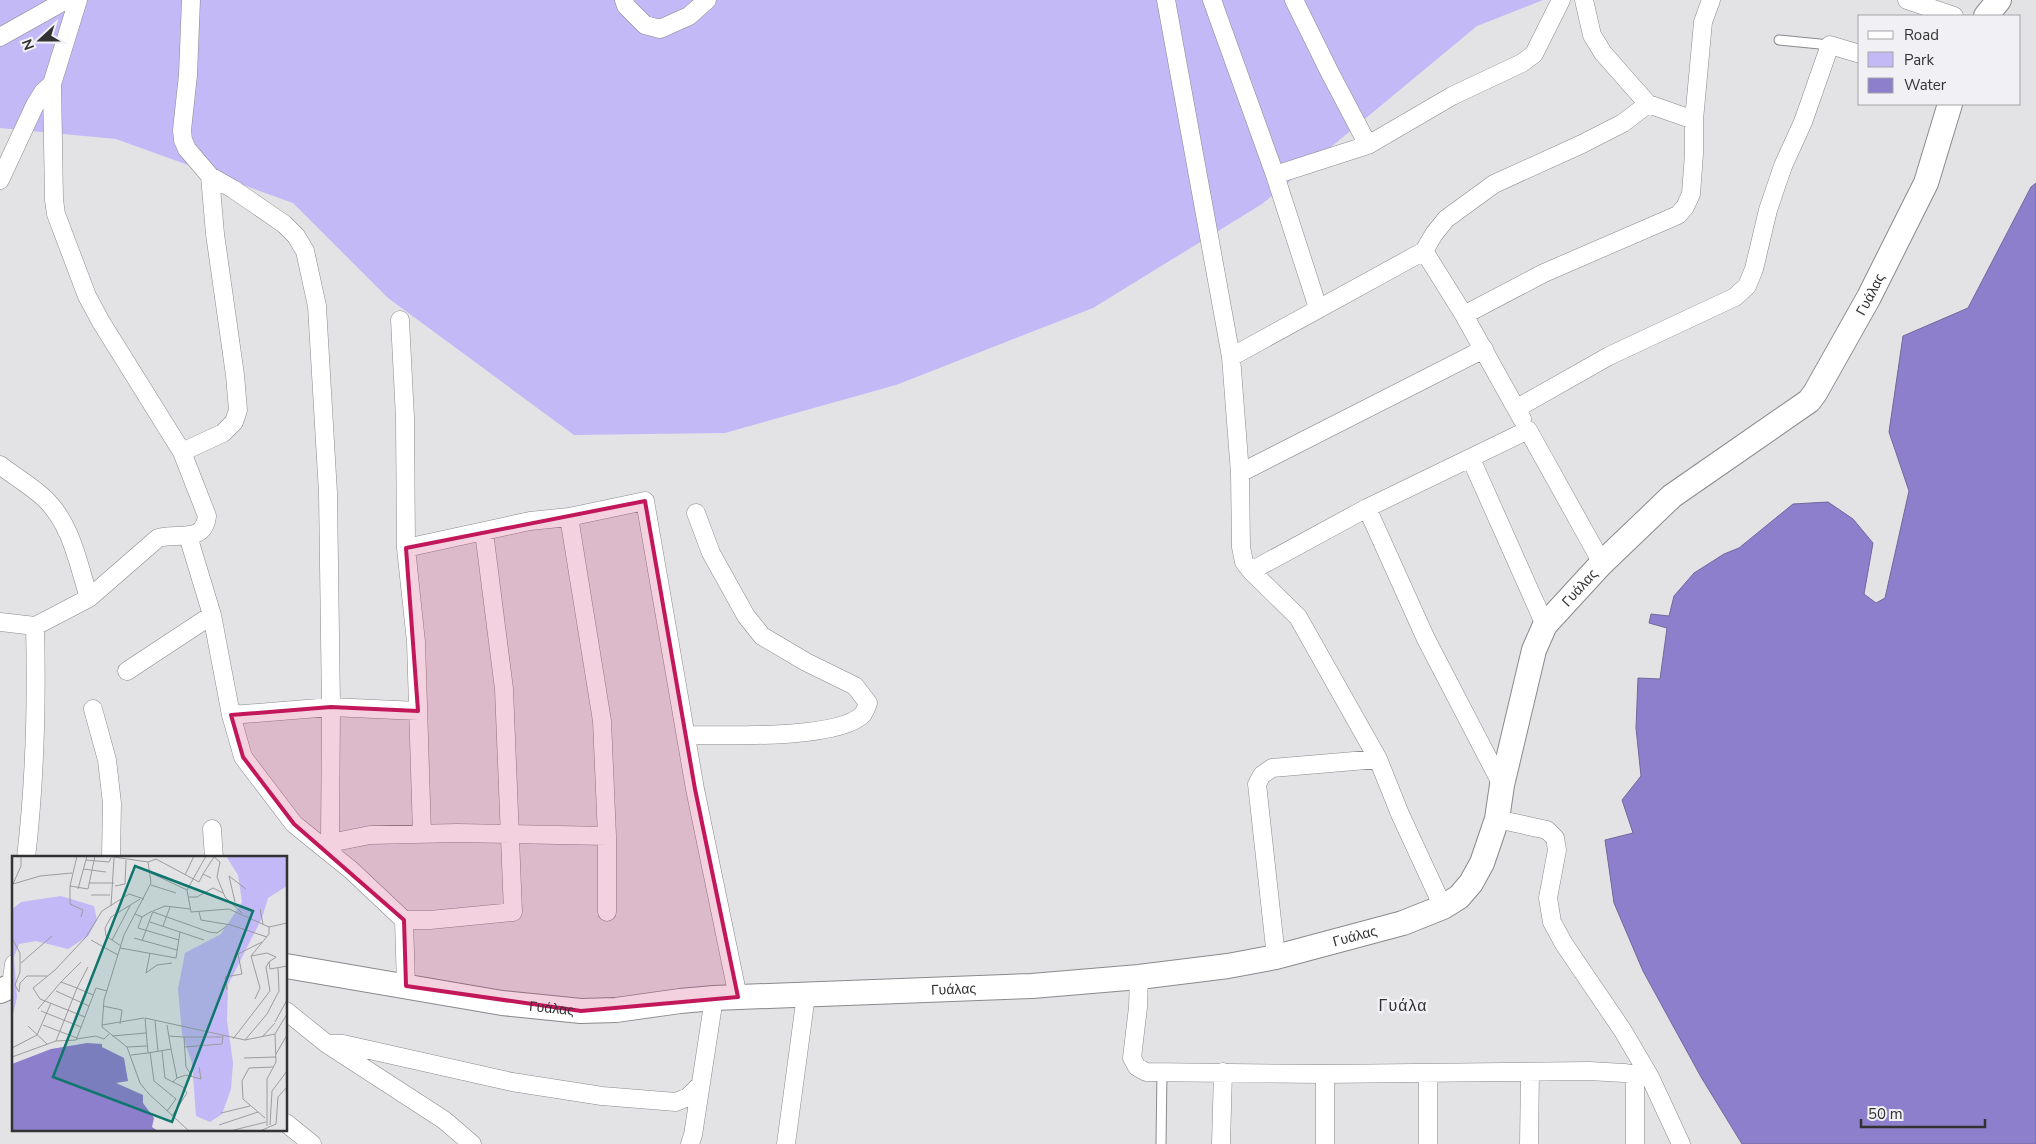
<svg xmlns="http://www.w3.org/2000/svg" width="2036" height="1144" font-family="'Nunito Sans',sans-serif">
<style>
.green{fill:#c2b9f6}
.water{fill:#8d7fcc;stroke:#72689e}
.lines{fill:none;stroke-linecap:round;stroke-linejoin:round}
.lane-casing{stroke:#8a898c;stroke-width:11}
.street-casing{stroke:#8a898c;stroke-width:19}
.secondary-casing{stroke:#8a898c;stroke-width:26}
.lane{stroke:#fff;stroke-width:9}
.street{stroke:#fff;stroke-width:18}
.secondary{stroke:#fff;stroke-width:24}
.marked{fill:#c2185b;fill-opacity:0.2;stroke:#c2185b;stroke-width:4;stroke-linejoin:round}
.labels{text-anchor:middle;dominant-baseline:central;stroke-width:5;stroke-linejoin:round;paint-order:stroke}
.street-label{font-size:14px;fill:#323233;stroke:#f1f0f4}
.quarter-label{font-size:16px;letter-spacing:1px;fill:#343336;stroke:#f1f0f4}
.inset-road{fill:none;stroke:#9c9c9e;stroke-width:1}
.view{fill:#0f766e;fill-opacity:0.15;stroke:#0f766e;stroke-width:2.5}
.inset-edge{fill:none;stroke:#323233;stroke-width:2.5}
</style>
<rect width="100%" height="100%" fill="#e3e3e6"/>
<path class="green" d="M0 0H1543L1477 26 1262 204 1093 308 896 385 725 433 574 435 388 298 293 203 116 139 0 128Z"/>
<path class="water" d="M2036 183V1144H1742L1701 1077 1643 971 1614 903 1605 840 1633 833 1622 800 1641 776 1636 728 1638 678 1660 679 1667 628 1649 623 1651 614 1669 616 1674 596 1694 573 1724 554 1739 548 1793 504 1828 502 1853 519 1873 543 1864 594 1876 603 1885 598 1909 491 1889 432 1903 336 1968 308 2031 187Z"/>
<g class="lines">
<defs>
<path id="lane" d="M1779 40 1830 45
M1161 1144 1162 1072"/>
<path id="street" d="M624 0 626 6 645 25 660 29 689 16 707 0
M1166 0 1231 357 1240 473 1241 547 1244 562 1251 571 1367 508 1528 430 1602 563
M1212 0 1275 175 1368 145 1452 96 1522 63 1534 54 1561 0
M1294 0 1330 73 1368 145
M1584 0 1592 35 1603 53 1648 104
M1907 0 1954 16
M0 37 66 0
M1275 175 1318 308
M210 176 233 189 284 224 296 236 305 251 317 306 328 493 331 707 330 842
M0 180 35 105 43 92 52 84
M1424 251 1434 234 1446 219 1494 184 1582 144 1623 123 1648 104 1694 120
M1464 315 1544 273 1678 215 1685 207 1691 194 1694 154V120L1703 22 1711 0
M400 320 405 418 406 548 416 642 422 834
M1231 357 1424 251 1464 315 1522 419
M1517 408 1609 356 1735 297 1747 286 1754 269 1768 210 1783 166 1803 122 1830 45 1860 54
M182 452 223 433 234 422 238 410 235 375 215 234 210 176 187 149 183 140 182 130 188 75 191 0
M1471 459 1545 625
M0 465C14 476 30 485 43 497 71 522 78 563 89 598
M1240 473 1484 349
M1367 508 1426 639 1502 785
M569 517 602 721 607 836V912
M188 536 212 615 231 715 243 757 294 824 320 845 370 835 457 833 607 836
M406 548 530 521 569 517 645 501 695 789 738 997
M1251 571 1298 617 1378 759 1400 814 1443 907
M0 622 35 626 45 621 89 598 158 538C177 532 204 544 207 516L182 452 101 322 87 296 56 214 54 200 52 84 78 0
M127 671 212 615
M93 709 107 760 112 803 111 858
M231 715 331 707 418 711
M686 735C721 735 840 740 863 714 865 711 867 706 868 703L855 686 806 662 762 636 746 616 711 553 696 513
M1497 819 1547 830 1555 838 1557 850 1548 898 1552 922 1564 944 1623 1031 1650 1077
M212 829 214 858
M320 845 351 870 404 920 406 986
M26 858C35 781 37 704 35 626
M404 920H430L513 912 504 689 484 532
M1276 957 1257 784 1262 775 1272 768 1378 759
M1139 977 1138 1007 1132 1058 1137 1067 1146 1072 1325 1074 1589 1071 1624 1073 1650 1077 1681 1144
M11 986 14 964
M286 1011 327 1044 444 1120 472 1144
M327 1044H343L512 1082 602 1096 676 1102 688 1097 699 1086
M1428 1074V1144
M286 1123 312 1144
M690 1144 693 1135 714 998
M786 1144 806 995
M1221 1144 1223 1072
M1325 1144V1074
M1529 1144 1530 1072
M1635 1144V1074"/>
<g id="secondary">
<path d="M1986 16 1999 0"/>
<path id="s1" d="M286 966 502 1003 581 1011 616 1010 680 1001 714 998 1032 986 1139 977 1228 966 1276 957 1403 923 1443 907 1459 897 1471 883 1482 863 1497 819 1502 785 1534 650 1545 625 1602 563 1672 496 1809 401 1815 393 1869 297 1926 183 1950 104"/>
<path d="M0 991 14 985"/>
</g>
</defs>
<use href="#lane" class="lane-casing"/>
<use href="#street" class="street-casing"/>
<use href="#secondary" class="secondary-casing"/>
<use href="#lane" class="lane"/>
<use href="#street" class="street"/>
<use href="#secondary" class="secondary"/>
</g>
<path class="marked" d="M645 501 695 789 738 997 581 1011 406 986 404 920 294 824 243 757 231 715 331 707 418 711 406 548Z"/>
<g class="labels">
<g class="street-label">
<text stroke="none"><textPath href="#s1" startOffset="1949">Γυάλας</textPath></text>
<text stroke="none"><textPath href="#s1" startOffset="1529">Γυάλας</textPath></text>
<text stroke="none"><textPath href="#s1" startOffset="1078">Γυάλας</textPath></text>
<text stroke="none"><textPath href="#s1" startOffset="672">Γυάλας</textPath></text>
<text stroke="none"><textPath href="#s1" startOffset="269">Γυάλας</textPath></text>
</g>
<g class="quarter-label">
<text x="1403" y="1006">Γυάλα</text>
</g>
</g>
<g transform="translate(12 856)">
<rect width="275" height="275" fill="#e3e3e6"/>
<path d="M214 0H275V30L256 42 250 62 216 129 215 164 221 207 219 233 210 258 198 266 184 260 180 207 170 178 166 133 173 97 209 78 230 46 226 19ZM49 40 82 50 85 64 76 80 56 93 24 85 7 88 2 101 5 141 0 163V53L9 46Z" fill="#c2b9f6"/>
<path d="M75 187 90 188V191L112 202 116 225 104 227 131 239V247L142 262 140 271 146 275H0V208L39 193Z" fill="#8d7fcc"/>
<path class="inset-road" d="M65 0 58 30V48L71 54 69 61M95 0 136 6 139 27 112 79 92 144 90 171 115 191 128 227 136 237 177 275M194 0 175 34 179 56 217 53 257 71M201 0 208 6 205 21 213 41 230 57M74 4 97 6 99 2M136 6 144 3 187 26 191 18 199 22M71 13 94 16M139 17 175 34M191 18 202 1M173 19 182 0M77 27H102M1 28 28 20 60 17M1 28 9 10V0M139 29 164 37M58 30 76 33 83 0M103 30 113 28 114 4M66 33 75 0M79 39H98M176 41H185L201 32 211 37M223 46 217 20 234 33M99 50 102 2M248 53 251 68M141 56 197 76 205 77 215 70M187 56 189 64 219 69 255 81M123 58 130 61 140 55M130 61 126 72 167 84M138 66 192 84M275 67 257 71V78L239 100 255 97 264 101 257 106 258 113 275 110M151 70 158 51M0 82 8 97V116L3 129 7 136M122 82 165 94M79 84 106 99M100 84 118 50M130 85 141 55 153 50 178 53M109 90 94 80 93 72 99 61 128 43M108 92 164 102 168 76M138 97 134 117 145 109 160 107M239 100 248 132 243 143M9 107 40 80M76 111 65 132 81 139M49 126 69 106M215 134 213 121 230 118 226 98 250 86M44 135 77 150M7 136 8 127 15 120H35M91 150 110 154 108 168M26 153 49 126 65 132 44 185 64 184 84 132 95 135M29 155 69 171M73 161 28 143 21 132 43 114 74 81 90 55 117 38 132 43M143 165 146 195M263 166 275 144M31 169 65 182M90 169 132 162M16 170 35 188M100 180 134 177M157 180 172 181M251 180 263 167M64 183 84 180 92 183 97 178M221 183 258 135 254 111 257 106M233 184 255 158 267 135 266 112M115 191 135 190M172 191 210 188 211 180M0 192 25 179 39 147M159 193 165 222 161 226M150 195 153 222 171 231 175 237 160 260M138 196 142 225 164 243 155 255M136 197 159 193 155 169M264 198 275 179M119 199 136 197 133 162 233 184 263 178 275 158M0 201 44 185M232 202 264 201M180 220 174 211 172 181H210M165 222 174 219 189 223 187 211M209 257 238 250M253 262 231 243 230 225 237 212 261 211M207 269 246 256M258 269 260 235 275 215M255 270V223L264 206 263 178M218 275 254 266M248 275 264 268 266 241 275 231"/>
<path class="view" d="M123 10 241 55 160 266 41 221Z"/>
<rect width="275" height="275" class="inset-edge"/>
</g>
<rect x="1858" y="15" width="162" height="90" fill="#f1f0f4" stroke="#a5a4a7"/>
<rect x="1868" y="31" width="25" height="8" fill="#ffffff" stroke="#a5a4a7"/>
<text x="1904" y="40" font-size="15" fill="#323233">Road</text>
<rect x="1868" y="52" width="25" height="15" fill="#c2b9f6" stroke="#a5a4a7"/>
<text x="1904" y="65" font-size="15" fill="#323233">Park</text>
<rect x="1868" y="78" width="25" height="15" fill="#8d7fcc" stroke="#a5a4a7"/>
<text x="1904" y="90" font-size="15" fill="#323233">Water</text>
<g transform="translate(40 40) rotate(249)" stroke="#f1f0f4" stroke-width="4" paint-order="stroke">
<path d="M0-4L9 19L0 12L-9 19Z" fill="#323233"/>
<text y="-8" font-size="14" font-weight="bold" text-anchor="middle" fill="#323233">N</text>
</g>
<path d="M1861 1119v8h124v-8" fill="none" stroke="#323233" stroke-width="2.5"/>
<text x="1868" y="1119" font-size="15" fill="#323233" stroke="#f1f0f4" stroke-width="4" paint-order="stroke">50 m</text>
</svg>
